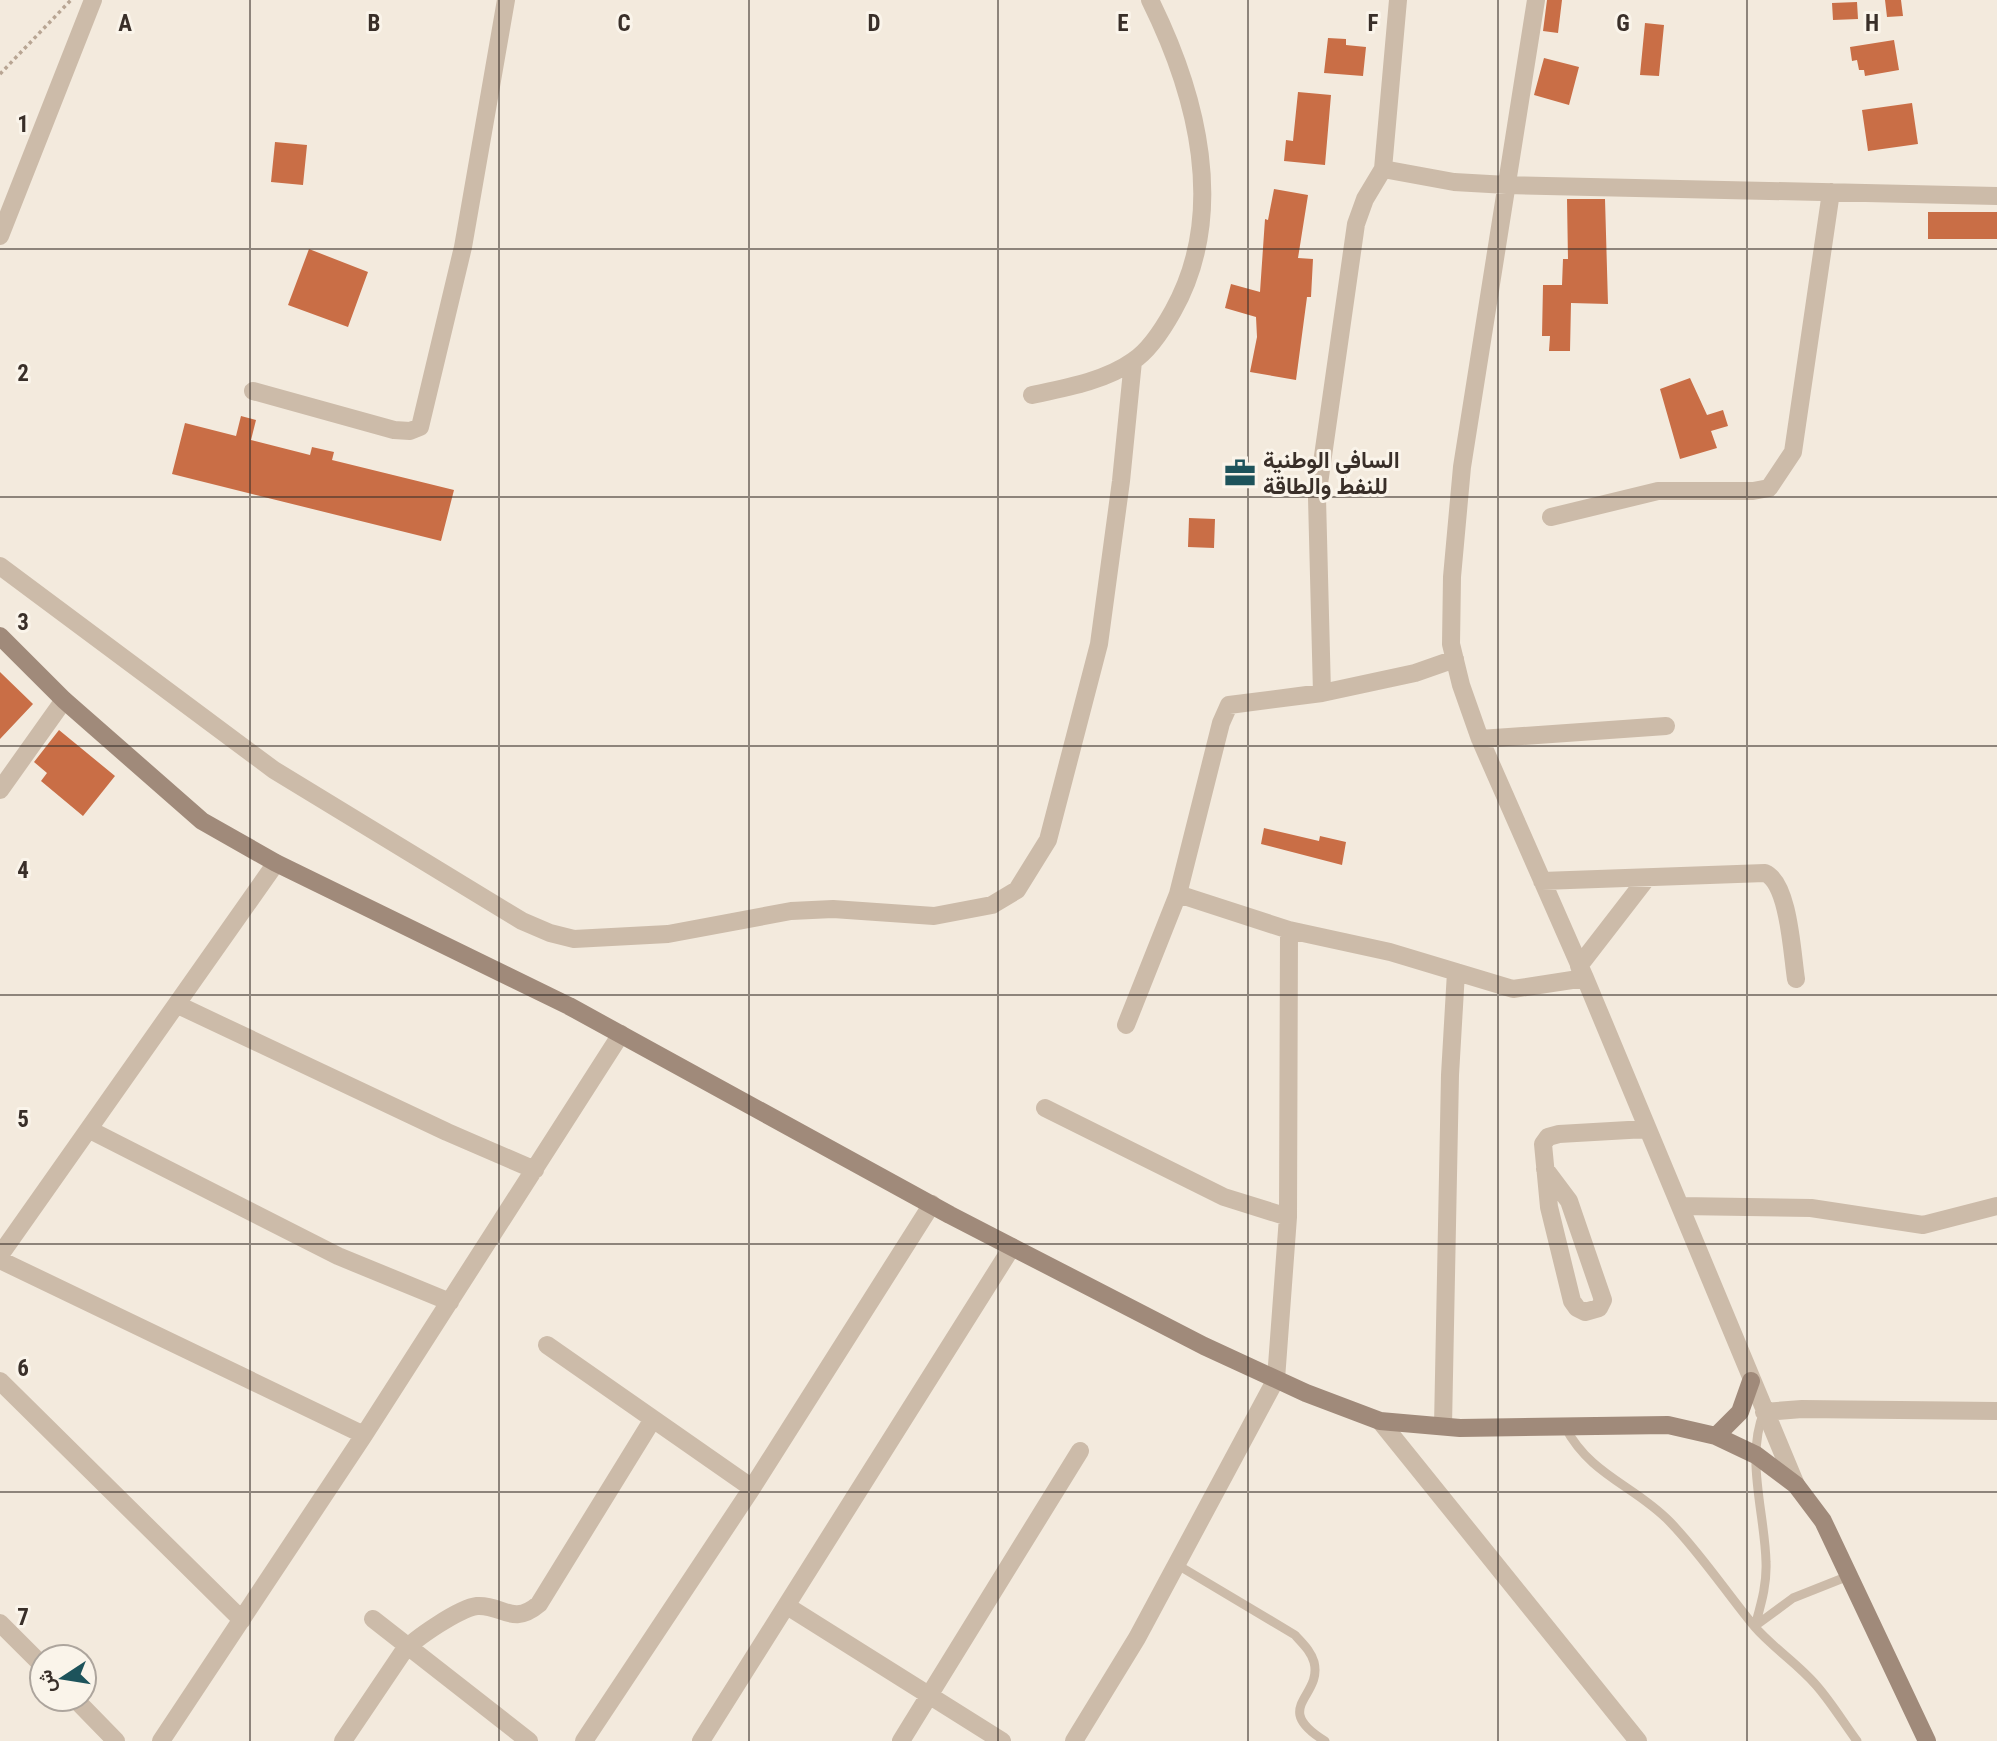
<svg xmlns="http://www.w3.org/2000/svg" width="1997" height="1741" font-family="'Roboto Condensed',Vazirmatn,sans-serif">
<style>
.building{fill:#c96e46}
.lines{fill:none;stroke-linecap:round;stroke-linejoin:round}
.path{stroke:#b8a593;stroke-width:3.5;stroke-dasharray:3.5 3.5;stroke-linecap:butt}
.lane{stroke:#ccbba9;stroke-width:9}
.street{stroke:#ccbba9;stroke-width:18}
.secondary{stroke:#a08a7a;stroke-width:18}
.grid{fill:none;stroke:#392f29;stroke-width:2;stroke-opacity:0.55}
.labels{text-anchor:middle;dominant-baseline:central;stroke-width:6;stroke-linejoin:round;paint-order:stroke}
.poi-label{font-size:23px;font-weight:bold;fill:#392f29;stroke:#faf4ea;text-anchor:start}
.grid-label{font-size:23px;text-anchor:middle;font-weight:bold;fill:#392f29;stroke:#faf4ea;stroke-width:6;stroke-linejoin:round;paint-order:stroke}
</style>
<rect width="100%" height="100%" fill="#f3eadd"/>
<path class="building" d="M1547 0H1562L1558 33 1543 31Z
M1885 0H1901L1903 16 1887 17Z
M1857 2 1858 19 1833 20 1832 3Z
M1645 23 1664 25 1659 76 1640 75Z
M1328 38 1346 39V45L1366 47 1363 76 1324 73Z
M1894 40 1899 70 1865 76 1864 70H1859L1857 60 1852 61 1850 47Z
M1544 58 1579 67 1569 105 1534 95Z
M1298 92 1331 95 1325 165 1284 161 1286 140 1293 141Z
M1912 103 1918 144 1868 151 1862 110Z
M275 142 307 145 303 185 271 182Z
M1274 189 1308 195 1298 258 1313 259 1311 297H1307L1296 380 1250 372 1257 337 1256 317 1225 308 1231 284 1260 292 1265 219 1268 220Z
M1567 199H1605L1608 304 1571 303 1570 351H1549L1550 336H1542L1543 285H1562L1563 259H1568Z
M1928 212H1997V239H1928Z
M309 249 368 272 348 327 288 305Z
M1690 378 1707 415 1723 410 1728 426 1711 431 1717 448 1680 459 1660 389Z
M241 416 256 420 251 440 310 455 312 447 334 452 332 460 454 490 441 541 172 474 185 423 236 436Z
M1189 518 1215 519 1214 548 1188 547Z
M0 672 33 704 0 739Z
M59 730 115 776 83 816 41 781 47 773 34 762Z
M1264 828 1319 841 1320 836 1346 842 1342 865 1261 844Z"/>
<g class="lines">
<path class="path" d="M0 74 71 0"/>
<path class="lane" d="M1565 1427C1591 1476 1634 1485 1670 1522 1701 1554 1726 1592 1754 1626 1773 1648 1797 1663 1816 1685 1831 1702 1843 1722 1857 1741
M1176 1564 1295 1635C1303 1644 1311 1651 1314 1662 1323 1697 1270 1707 1325 1741
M1755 1626C1761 1604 1767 1585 1766 1562 1765 1514 1745 1458 1764 1412
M1755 1626 1793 1598 1851 1575"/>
<path class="street" d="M1398 0 1383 169 1454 182 1507 185 1997 196
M1536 0 1462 467 1452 577 1451 644 1461 685 1480 739 1585 978 1796 1485
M0 236 93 0
M253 391 394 430 410 431 420 427 463 247 506 0
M1032 395C1065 388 1105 381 1133 361 1150 350 1163 329 1173 311 1228 213 1197 95 1150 0
M1551 517 1658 491H1753L1769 488 1793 452 1831 192
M0 566 274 770 522 921 550 933 574 939 668 934 791 911 833 909 934 916 992 905 1017 890 1048 840 1099 644 1121 481 1133 361
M1322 693 1317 498 1356 224 1365 199 1383 169
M1480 739 1666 726
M0 790 64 700
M1542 881 1765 873C1789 883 1792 954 1796 979
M1178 894 1289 930 1390 952 1513 989 1585 978
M1579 966 1647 878
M178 1005 447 1132 535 1170
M1126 1025 1178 894 1221 723 1229 705 1322 693 1415 673 1455 659
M1045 1108 1224 1197 1288 1217
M90 1130 338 1256 450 1302
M1545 1169 1569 1201 1603 1300 1599 1308 1585 1312 1577 1308 1572 1301 1549 1207 1543 1144 1548 1137 1559 1134 1646 1129
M1680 1206 1811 1208 1923 1225 1997 1206
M0 1255 276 863
M0 1260 364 1435
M547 1345 752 1488
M0 1381 242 1620
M1764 1412 1802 1409 1997 1411
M1380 1421 1638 1741
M1443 1426 1450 1075 1456 972
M787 1606 1002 1741
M373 1619 529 1741
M0 1623 42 1665
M75 1699 116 1741
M161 1741 364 1435 621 1034
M343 1741 403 1652C415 1638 460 1608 477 1606 502 1604 512 1627 539 1604L653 1419
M584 1741 752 1488 932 1204
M701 1741 1012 1247
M901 1741 1080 1451
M1074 1741 1137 1638 1276 1379 1288 1217 1289 930"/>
<path class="secondary" d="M0 636 64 700 202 821 276 863 569 1006 950 1215 1204 1346 1306 1393 1380 1421 1460 1428 1668 1425 1716 1436 1756 1455 1796 1485 1823 1521 1927 1741
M1716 1436 1740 1412 1751 1381"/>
</g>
<path class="grid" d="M250 0V1741M499 0V1741M749 0V1741M998 0V1741M1248 0V1741M1498 0V1741M1747 0V1741M0 249H1997M0 497H1997M0 746H1997M0 995H1997M0 1244H1997M0 1492H1997"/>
<defs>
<symbol id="office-bare" viewBox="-9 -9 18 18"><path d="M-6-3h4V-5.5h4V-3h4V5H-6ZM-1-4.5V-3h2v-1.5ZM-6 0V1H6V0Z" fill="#1d535b" stroke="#faf4ea" stroke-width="2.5" paint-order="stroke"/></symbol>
</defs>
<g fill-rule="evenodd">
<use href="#office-bare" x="1218" y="451" width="44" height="44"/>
</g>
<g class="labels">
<g class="poi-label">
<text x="1263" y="460">السافي الوطنية<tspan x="1263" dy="26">للنفط والطاقة</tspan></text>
</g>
</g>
<g class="grid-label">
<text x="125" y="31">A</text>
<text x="374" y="31">B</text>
<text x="624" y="31">C</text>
<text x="874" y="31">D</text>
<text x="1123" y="31">E</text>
<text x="1373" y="31">F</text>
<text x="1623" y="31">G</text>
<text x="1872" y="31">H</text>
<text x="23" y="132">1</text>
<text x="23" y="381">2</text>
<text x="23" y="630">3</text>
<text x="23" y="878">4</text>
<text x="23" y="1127">5</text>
<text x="23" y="1376">6</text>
<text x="23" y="1625">7</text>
</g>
<g transform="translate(63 1678) rotate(258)"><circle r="33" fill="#faf4ea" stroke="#ada59d" stroke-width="2"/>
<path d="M0-5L12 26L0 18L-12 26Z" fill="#1d535b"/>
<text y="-10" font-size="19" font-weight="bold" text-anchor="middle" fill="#392f29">ش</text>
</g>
</svg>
